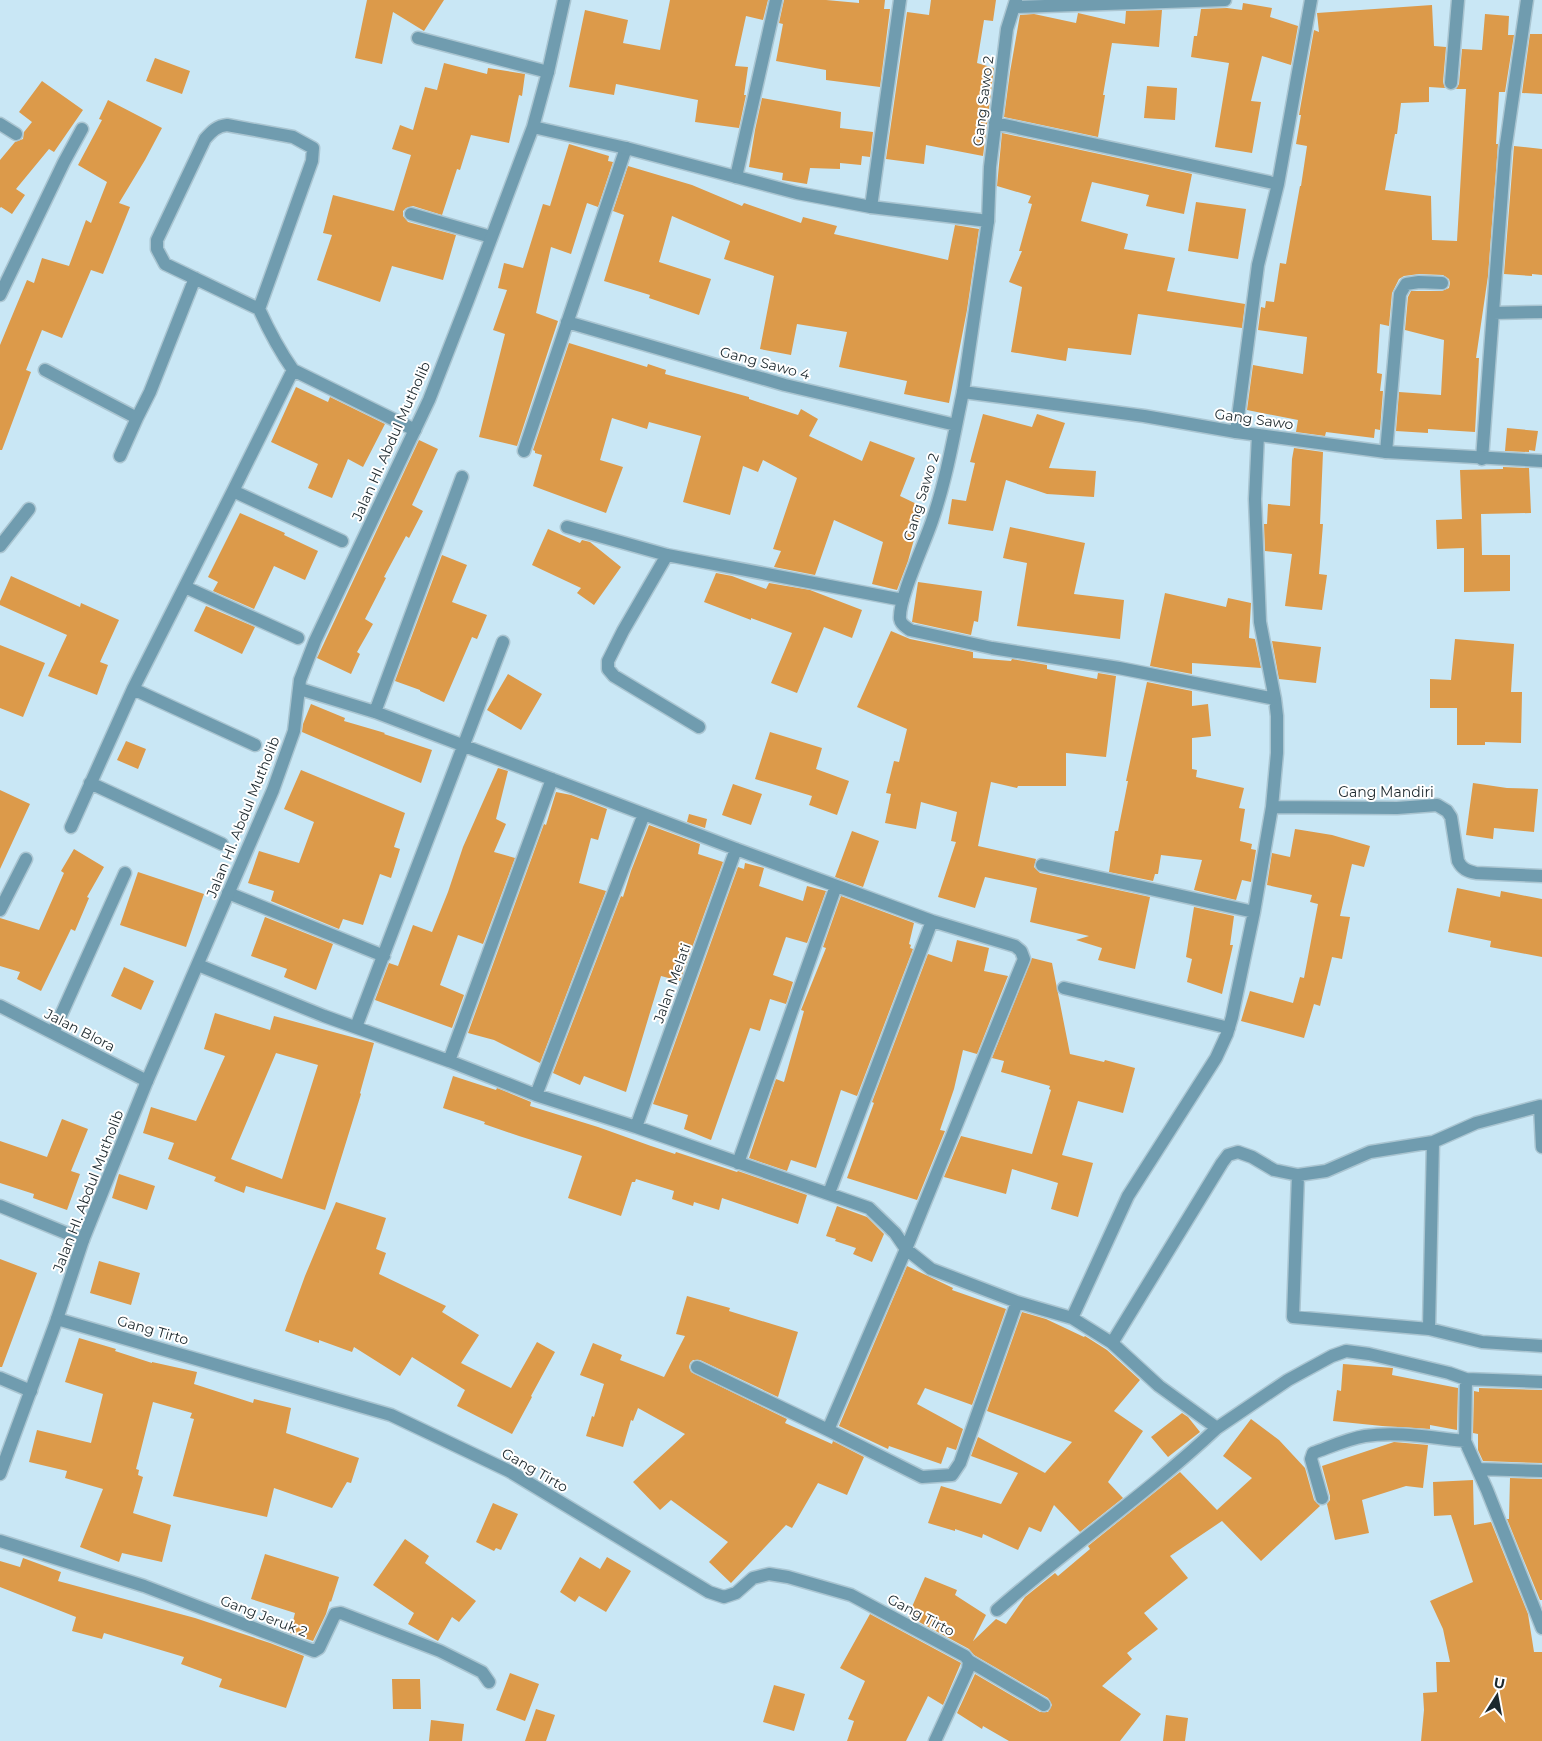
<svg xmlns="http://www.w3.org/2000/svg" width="1542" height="1741" font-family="Montserrat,sans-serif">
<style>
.building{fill:#dc9a4a;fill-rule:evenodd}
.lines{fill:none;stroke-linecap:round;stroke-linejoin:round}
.service-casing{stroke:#aac5d1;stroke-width:15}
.minor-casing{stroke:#aac5d1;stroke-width:15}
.tertiary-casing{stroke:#aac5d1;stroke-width:15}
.service{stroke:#709caf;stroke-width:12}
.minor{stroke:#709caf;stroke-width:12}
.tertiary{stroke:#709caf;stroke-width:12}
.labels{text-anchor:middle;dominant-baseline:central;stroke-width:4;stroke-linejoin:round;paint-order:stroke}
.street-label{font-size:14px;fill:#1c282d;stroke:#fff}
</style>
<rect width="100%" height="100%" fill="#c9e7f5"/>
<path class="building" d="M367 0H444L424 31 393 12 382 64 355 58Z
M670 0H768L763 20 746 16 735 66 748 67 744 95H746L739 128 695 122 698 100 616 84 614 95 569 87 585 10 628 20 623 43 660 50Z
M784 0H826L859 3V0H885L884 9H890L880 87 826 80V70L776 61 783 24 779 23Z
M931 0H996L993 21 984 20 977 63 994 68 983 156 926 145 924 164 886 159 907 12 929 15Z
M1243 3 1272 8 1270 17 1298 26 1291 65 1262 56 1251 101 1261 102 1252 153 1215 147 1229 63 1191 57 1194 36H1197L1201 9 1227 8 1242 10Z
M1432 5 1434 46 1446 47 1443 82 1445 88 1429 87V102L1401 103 1397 134H1395L1385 190 1431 196 1432 240 1457 241 1466 89H1456L1459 84 1462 49 1482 50 1485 14 1509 16 1508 35H1514L1505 92H1499L1496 144H1498L1488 276 1476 358H1479L1475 432 1428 429V433L1396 431 1399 392 1441 395 1444 340 1405 330 1408 297 1411 291H1442L1449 288 1450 283 1449 279 1443 275 1419 274 1404 276 1399 279 1392 293 1389 326 1380 324 1377 373 1382 374 1380 391H1383L1380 430 1375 429 1374 438 1326 432 1325 436 1296 432 1298 420 1247 410 1253 365 1303 374 1307 337 1258 330 1261 307 1265 308 1266 301 1274 302 1280 263 1286 264 1300 186H1301L1307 146 1296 144 1301 115H1299L1314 30 1319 32 1317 13Z
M1162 10 1159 47 1112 43 1103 95H1105L1098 137 1004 117 1010 72 1020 15 1034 14 1076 23 1078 13 1125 24 1126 11Z
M1530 34H1542V94L1522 93Z
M155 58 190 71 182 94 146 81Z
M444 63 487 74 488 68 525 74 522 96 519 95 509 143 471 135 460 170 457 169 442 215 413 206 406 208 403 211V216L408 222 456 235 443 280 392 266 380 302 317 280 332 235 323 233 333 195 394 211 411 155 392 149 400 125 413 130 425 87 437 90Z
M42 81 83 110 54 152 49 149 16 189 25 195 12 214 1 207 0 208V160L15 142 23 139 24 132 32 122 19 112Z
M1147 86 1177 88 1175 120 1144 118Z
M762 98 841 112 840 128 873 132 870 157 862 156 861 165 840 163V169L810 168 807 184 782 180 783 173 749 167 755 130Z
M108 100 162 128 145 160 119 203 130 207 103 274 91 270 62 338 42 330 26 370 31 372 2 450H0V345L27 280 34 283 42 258 69 266 86 220 91 223 107 182 78 165 102 120 99 119Z
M1002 133 1192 174 1184 214 1146 206 1149 195 1092 182 1081 221 1128 234 1124 249 1175 258 1167 291 1245 304 1242 328 1138 314 1131 355 1068 348 1066 361 1011 352 1022 287 1009 282 1022 251H1019L1032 204 1028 203 1031 196 997 186Z
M569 144 609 156 608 161 613 162 598 207 587 203 571 254 551 247 536 313 558 321 517 446 479 437 505 334 493 330 507 290 498 288 504 263 523 268 543 204 550 206Z
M1514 146 1542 149V275L1532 274V276L1504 274Z
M628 166 692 185 742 206 744 203 801 223 803 217 837 226 834 234 948 260 955 225 979 229 967 310 949 403 904 394 907 381 839 367 847 332 797 324 791 355 760 349 774 276 724 259 730 241 672 216 659 262 711 279 699 315 649 298 650 295 604 281 624 215 613 211Z
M1196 202 1246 209 1238 259 1188 251Z
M569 343 647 367 648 364 666 370 665 374 749 397V399L798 415 801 409 818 419 809 436 862 461 870 441 915 458 900 496 923 507 908 561 897 590 872 584 883 542 834 520 815 575 774 567 781 551 773 549 797 478 763 460 758 472 743 466 730 515 683 502 701 436 649 422 647 429 612 418 600 460 623 467 606 513 533 486 542 455 535 453V451L533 450Z
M296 387 328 402 330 397 385 424 363 467 348 459 332 498 308 488 318 464 271 442Z
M983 414 1032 427 1037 414 1065 423 1049 468 1096 471 1094 497 1047 494 1006 480 993 531 948 524 952 499 966 501 975 463 970 462Z
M1507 428 1538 431 1535 451 1529 450V452L1505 451Z
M419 440 438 449 412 505 423 511 409 538 406 536 384 577 386 578 365 619 373 624 357 652 360 654 351 674 317 658Z
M1294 448 1323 452 1320 524H1323L1319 574 1327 575 1322 610 1285 606 1292 554 1265 551 1264 524H1267L1268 504 1290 506 1292 459Z
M1503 467 1529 468 1531 513 1481 514 1482 555H1510V591L1464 592V548L1437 549 1436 520 1462 519 1460 470 1503 469Z
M240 513 285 533 284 535 318 551 305 580 274 566 254 609 213 591 218 582 208 577Z
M1010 527 1085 543 1074 594 1124 600 1120 639 1017 626 1027 563 1003 558Z
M548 529 580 543 582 540 590 542 621 567 594 605 577 593 581 588 532 565Z
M442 555 467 565 452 602 487 615 477 639 472 637 444 702 420 691V690L395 681Z
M716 573 732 576 766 589 769 583 810 590 862 610 852 638 824 627 797 693 771 683 792 633 751 618V620L704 602Z
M11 576 80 607 81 603 119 620 100 662 108 665 97 695 48 676 67 635 0 605V601Z
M918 582 982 591 978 622 974 621 971 635 912 622Z
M1165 593 1226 607 1228 598 1251 603 1249 638 1255 639 1261 668 1192 663V674L1150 666Z
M206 606 255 627 242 654 194 631Z
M891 631 910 639 973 652V658L1011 661 1012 659 1047 665V669L1097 679 1098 673 1116 676 1106 757 1066 753V786H1018L1017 788 991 782 978 846 1036 859 1034 867 1040 873 1150 897 1135 969 1098 960 1102 948 1076 940 1089 936 1030 922 1037 888 985 877 975 908 938 897 956 842 951 841 957 812 921 802 916 829 885 823 891 794 886 793 894 761 899 762 907 729 857 707Z
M1455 639 1514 644 1511 692H1522L1521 743 1485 742V745H1457V708H1430V679L1451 680Z
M1272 641 1321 647 1316 683 1279 679Z
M0 645 45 663 23 717 0 708Z
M508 674 542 694 521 730 487 710Z
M1147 682 1192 691V706L1208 704 1211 736 1192 738V769L1197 770 1196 777 1244 788 1239 808 1245 809 1240 841 1252 844 1251 849 1256 850 1251 882 1242 880 1236 900 1194 890 1202 860 1161 855 1158 874H1155L1153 881 1109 872 1115 831H1118L1128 781H1126Z
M311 704 345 718 344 721 385 733 384 734 432 750 421 783 302 732 303 724Z
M770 732 822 748 816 769 849 781 837 815 809 805 812 796 755 779Z
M126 741 146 749 138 769 117 760Z
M498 768 508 771 496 819 506 824 494 852 515 858 483 944 458 935 440 985 464 995 452 1028 375 1000 389 963 398 966 413 925 432 932 448 892 463 847Z
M301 770 405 813 394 847 400 849 391 878 380 874 363 925 343 919 339 929 271 901 274 891 248 883 259 851 299 863 314 822 284 809Z
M1473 783 1507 788 1538 789 1534 832 1494 828 1493 839 1466 835Z
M733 784 762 794 751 825 722 815Z
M0 790 30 804 0 869Z
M556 792 571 795 607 809 598 840 591 838 579 883 606 891 540 1063 494 1040 468 1033 544 824 546 825Z
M689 814 707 819 705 828 687 822Z
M649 825 700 844 698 854 723 862 680 981 661 976 626 1092 584 1076 580 1085 553 1073 621 896 623 897 631 871Z
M1295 829 1332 835 1370 846 1364 867 1352 864 1340 916 1350 917 1342 959 1332 957 1320 1006 1314 1004 1304 1038 1241 1021 1250 991 1293 1003 1300 977 1304 978 1318 904 1310 902 1312 895 1267 885 1272 853 1290 857Z
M852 831 879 841 863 887 835 877Z
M74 849 104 867 87 897 89 898 75 931 71 929 41 991 17 979 20 972 0 966V918L39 930 64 873 61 871Z
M745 863 764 868 759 886 803 901 807 886 826 891 807 943 786 937 773 975 793 982 786 1004 770 999 760 1031 750 1028 711 1140 684 1129 688 1115 653 1104 738 867 744 869Z
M138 872 204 894 186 947 120 925Z
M1457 888 1500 897 1501 891 1542 899V957L1490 947 1491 941 1448 932Z
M841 896 914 923 909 944 911 945 910 948 913 949 857 1096 841 1090 816 1168 791 1160 787 1171 749 1158 776 1079 784 1082 804 1011 801 1010 826 948 823 947Z
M1194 907 1234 916 1230 945H1233L1222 994 1187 982 1192 959 1186 957Z
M265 917 333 944 316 990 284 977 287 969 251 956Z
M957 940 989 948 984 971 1008 976 977 1054 963 1050 954 1089 940 1130 945 1131 917 1200 847 1178 874 1103 872 1102 928 954 952 962Z
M1032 958 1052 963 1070 1054 1104 1062 1105 1060 1135 1068 1123 1113 1078 1101 1062 1155 1093 1163 1078 1217 1051 1209 1058 1183 1012 1169 1006 1194 944 1177 961 1136 1032 1154 1051 1090 1049 1089 1050 1086 1001 1072 1004 1061 992 1058Z
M124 967 154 981 141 1010 111 996Z
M215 1013 270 1030 274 1016 374 1043 360 1093 361 1094 325 1210 246 1186 244 1193 214 1181 216 1177 168 1159 174 1143 143 1133 151 1107 196 1121 225 1056 204 1049ZM276 1053 318 1065 282 1179 231 1159Z
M453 1076 496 1090 497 1088 531 1102 530 1106 598 1127 651 1146 675 1154 676 1152 737 1172 738 1171 807 1195 798 1224 722 1198 719 1210 694 1202 693 1206 672 1199 674 1191 636 1179 635 1182H632L621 1216 568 1198 582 1156 519 1136 484 1124 485 1122 443 1108Z
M62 1119 88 1129 71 1171 80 1174 67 1210 33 1198 34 1194 0 1183V1141L47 1157Z
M119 1174 155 1186 147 1210 112 1198Z
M336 1202 386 1218 376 1249 386 1253 379 1274 446 1306 442 1312 479 1335 461 1363 511 1388 537 1342 555 1352 531 1396 532 1397 512 1434 457 1406 465 1390 412 1357 400 1376 354 1347 352 1352 319 1340V1343L285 1331 305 1276Z
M837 1206 867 1217 884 1234 872 1262 853 1254 856 1248 835 1241 836 1239 826 1236Z
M0 1259 37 1273 2 1367H0Z
M99 1261 140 1273 131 1305 90 1293Z
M907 1266 953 1288 952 1290 1006 1309 972 1405 925 1388 917 1404 963 1429 956 1450 947 1447 941 1464 889 1446 888 1449 839 1426Z
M687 1296 730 1308 729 1311 798 1332 778 1397 700 1360H693L690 1363 689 1367 691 1372 787 1419 785 1423 832 1444 833 1441 864 1457 847 1495 818 1483 792 1528 786 1525 731 1583 709 1562 728 1542 671 1500 660 1510 633 1482 685 1434 638 1408 633 1421 631 1420 623 1447 586 1436 592 1416 594 1417 604 1384 580 1375 593 1343 622 1355 620 1360 664 1377 685 1336 676 1334Z
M1022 1312 1046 1319 1084 1337 1085 1336 1107 1350 1140 1380 1114 1411 1143 1431 1108 1482 1123 1498 1080 1532 1054 1505 1041 1532 1029 1527 1018 1550 983 1534 982 1538 955 1529V1531L928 1523 941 1486 1001 1504 1018 1473 971 1456 978 1437 1045 1473 1072 1442 987 1411Z
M79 1338 116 1349 115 1351 152 1363V1362L197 1372 194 1384 253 1403 254 1399 291 1408 286 1433 359 1458 351 1483 347 1482 332 1508 274 1488 267 1517 173 1496 194 1419 190 1418 192 1413 153 1402 136 1469 139 1470 138 1475 143 1477 133 1513 171 1525 162 1562 122 1553 119 1562 80 1547 103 1489 65 1478 67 1471 29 1462 37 1430 91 1443 103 1394 65 1382Z
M1343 1364 1393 1368 1392 1375 1458 1388 1457 1430 1430 1425V1429L1382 1426 1333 1421 1337 1390 1341 1391Z
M1479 1388 1542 1390V1463L1483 1461 1478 1450V1434L1473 1433 1474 1391 1479 1392Z
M1182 1413 1188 1417 1200 1432 1168 1457 1151 1437Z
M1251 1419 1279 1440 1305 1468 1314 1500 1320 1506 1261 1561 1222 1521 1170 1556 1188 1578 1144 1613 1158 1629 1127 1653 1132 1659 1102 1686 1141 1714 1120 1741H1009L983 1726 982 1729 957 1713 975 1674 1040 1712H1048L1052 1705 1048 1698 974 1655 969 1649 908 1616 925 1577 957 1590 955 1595 986 1615 973 1641 996 1619 1006 1624 1025 1597 1055 1573 1058 1576 1090 1549 1088 1546 1180 1472 1217 1510 1252 1478 1223 1456Z
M1394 1442 1428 1445 1423 1488 1406 1486 1362 1500 1369 1533 1335 1540 1327 1504 1330 1500V1496L1322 1466Z
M1510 1478 1542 1479V1600H1540L1507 1519H1509Z
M1473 1480 1474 1525 1491 1522 1528 1614 1534 1652H1542V1741H1421L1424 1710 1423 1693 1437 1692 1436 1662H1450L1443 1629 1430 1601 1473 1582 1451 1515 1434 1516 1433 1482Z
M493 1503 518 1514 501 1550 496 1548 494 1551 476 1542Z
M405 1539 429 1556 425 1563 476 1601 459 1622 452 1617 438 1641 408 1624 414 1613 373 1585Z
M265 1554 339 1577 331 1602 330 1601 326 1614 313 1641 290 1633 295 1613 251 1599Z
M580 1557 600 1569 607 1557 631 1571 606 1612 579 1596 575 1602 560 1592Z
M23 1558 61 1572 58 1581 195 1618 270 1643 304 1656 286 1708 219 1687 222 1679 181 1664 184 1657 104 1633 102 1639 72 1631 76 1617 0 1587V1561L20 1567Z
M870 1614 961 1663 943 1705 928 1696 906 1741H847L854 1721 848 1719 865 1681 840 1668Z
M510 1673 539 1684 525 1721 496 1710Z
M392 1679H420L421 1709H393Z
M774 1685 805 1694 794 1731 763 1722Z
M536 1709 555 1715 546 1741H525Z
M1166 1715 1188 1718 1185 1741H1163Z
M431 1720 464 1724 462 1741H429Z"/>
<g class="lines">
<defs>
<path id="service" d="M0 546 29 509"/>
<path id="minor" d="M1015 7 1225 0
M418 38 548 72
M1451 83 1458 0
M995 123 1278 184
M0 124 16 134
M736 177 776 0
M871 207 900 0
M411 214 491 237
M988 221 990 167 1007 29 1016 0
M0 295 64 162 82 129
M259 309 165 264 157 249V240L205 139C212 131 217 126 227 125L293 137 313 148 312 161 259 309C269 331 279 350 293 370L415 430
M1493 313 1542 312
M567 322 785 385 956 425
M45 370 137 418 150 392 195 278
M963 392C954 434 947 477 933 518 926 541 898 599 900 619 901 625 906 627 910 630L992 648 1119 668 1275 699
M1236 432 1258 265 1278 184 1311 0
M524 451 626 148
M1386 452 1400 294 1406 284 1419 282 1442 283
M120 456 137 418
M1482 459 1505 151 1527 0
M233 491 342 541
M567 527 667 555 903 600
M667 555 623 631 608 661V669L614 676 699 727
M185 587 298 638
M133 689 255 745
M300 689 375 712 736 849 932 921 1015 946 1021 951 1024 959 906 1249 828 1430
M375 712 462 477
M90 783 222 844
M1272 807 1397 808 1437 805 1447 811 1451 817 1458 861C1462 869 1467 871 1476 873L1542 876
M71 827 133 689 233 491 293 370
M1042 865 1254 912
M228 893 384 956
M0 910 26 859
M198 965 324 1016 449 1061 536 1095 636 1127 869 1208 895 1233 906 1249 931 1269 1017 1302 1072 1318 1112 1343 1159 1386 1217 1428 1288 1380 1332 1356 1346 1351 1369 1354 1449 1373 1466 1379 1542 1382
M1064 988 1229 1028
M0 1006 147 1081
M356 1027 503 642
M53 1033 125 873
M449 1061 552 779
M536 1095 644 814
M636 1127 736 849
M1433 1142 1476 1123 1540 1106 1542 1147
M738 1163 836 886
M1298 1175 1293 1317 1429 1329 1482 1342 1542 1346
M829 1193 932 921
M0 1206 83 1240
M1072 1318 1128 1196 1216 1058 1227 1034 1232 1017 1254 912 1272 807 1277 753V716L1275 699 1260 622 1255 499 1258 435
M57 1319 391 1415 509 1471 709 1592 724 1597 736 1593 753 1578 769 1574 788 1577 851 1595 965 1656 969 1661 1044 1705
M1112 1343 1222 1163 1228 1155 1238 1152 1252 1157 1274 1170 1298 1175 1326 1171 1370 1152 1433 1142 1429 1329
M697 1367 828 1430 922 1477 952 1475 960 1463 1017 1302
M0 1378 31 1391
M1466 1379 1465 1441 1487 1490 1542 1628
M1478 1469 1542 1471
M1322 1498 1311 1459 1313 1453C1330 1447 1347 1439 1365 1436 1398 1431 1432 1438 1465 1441
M0 1541 144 1586 314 1651 319 1648 335 1614 341 1613 440 1651 482 1672 489 1682
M997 1610C1069 1547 1148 1493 1217 1428
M935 1741 968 1669 969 1661"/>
<path id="tertiary" d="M533 127 626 148 797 193 871 207 988 221 963 392 1144 416 1236 432 1386 452 1542 461
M0 1474 57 1319 83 1240 147 1081 273 790 294 731 300 680 315 641 429 400 468 300 533 127 548 72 564 0"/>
</defs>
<use href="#service" class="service-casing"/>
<use href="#minor" class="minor-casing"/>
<use href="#tertiary" class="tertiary-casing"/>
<use href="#service" class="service"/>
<use href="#minor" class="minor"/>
<use href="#tertiary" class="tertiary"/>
</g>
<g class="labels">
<g class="street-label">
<text transform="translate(983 101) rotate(-83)">Gang Sawo 2</text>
<text transform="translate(765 363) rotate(15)">Gang Sawo 4</text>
<text transform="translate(1254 419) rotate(8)">Gang Sawo</text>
<text transform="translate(391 441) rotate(-66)">Jalan HI. Abdul Mutholib</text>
<text transform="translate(921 497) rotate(-73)">Gang Sawo 2</text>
<text x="1386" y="792">Gang Mandiri</text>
<text transform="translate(243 817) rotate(-68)">Jalan HI. Abdul Mutholib</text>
<text transform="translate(672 983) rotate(-70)">Jalan Melati</text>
<text transform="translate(80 1030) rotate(27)">Jalan Blora</text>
<text transform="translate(88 1191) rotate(-69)">Jalan HI. Abdul Mutholib</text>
<text transform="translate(153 1330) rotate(16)">Gang Tirto</text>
<text transform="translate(535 1470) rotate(30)">Gang Tirto</text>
<text transform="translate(921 1615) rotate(28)">Gang Tirto</text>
<text transform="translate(264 1616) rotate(21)">Gang Jeruk 2</text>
</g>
</g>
<g transform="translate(1497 1696) rotate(11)" stroke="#ffffff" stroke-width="4" paint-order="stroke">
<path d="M0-4L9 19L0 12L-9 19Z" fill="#1c282d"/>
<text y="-8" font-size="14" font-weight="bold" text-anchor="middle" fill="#1c282d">U</text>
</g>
</svg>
